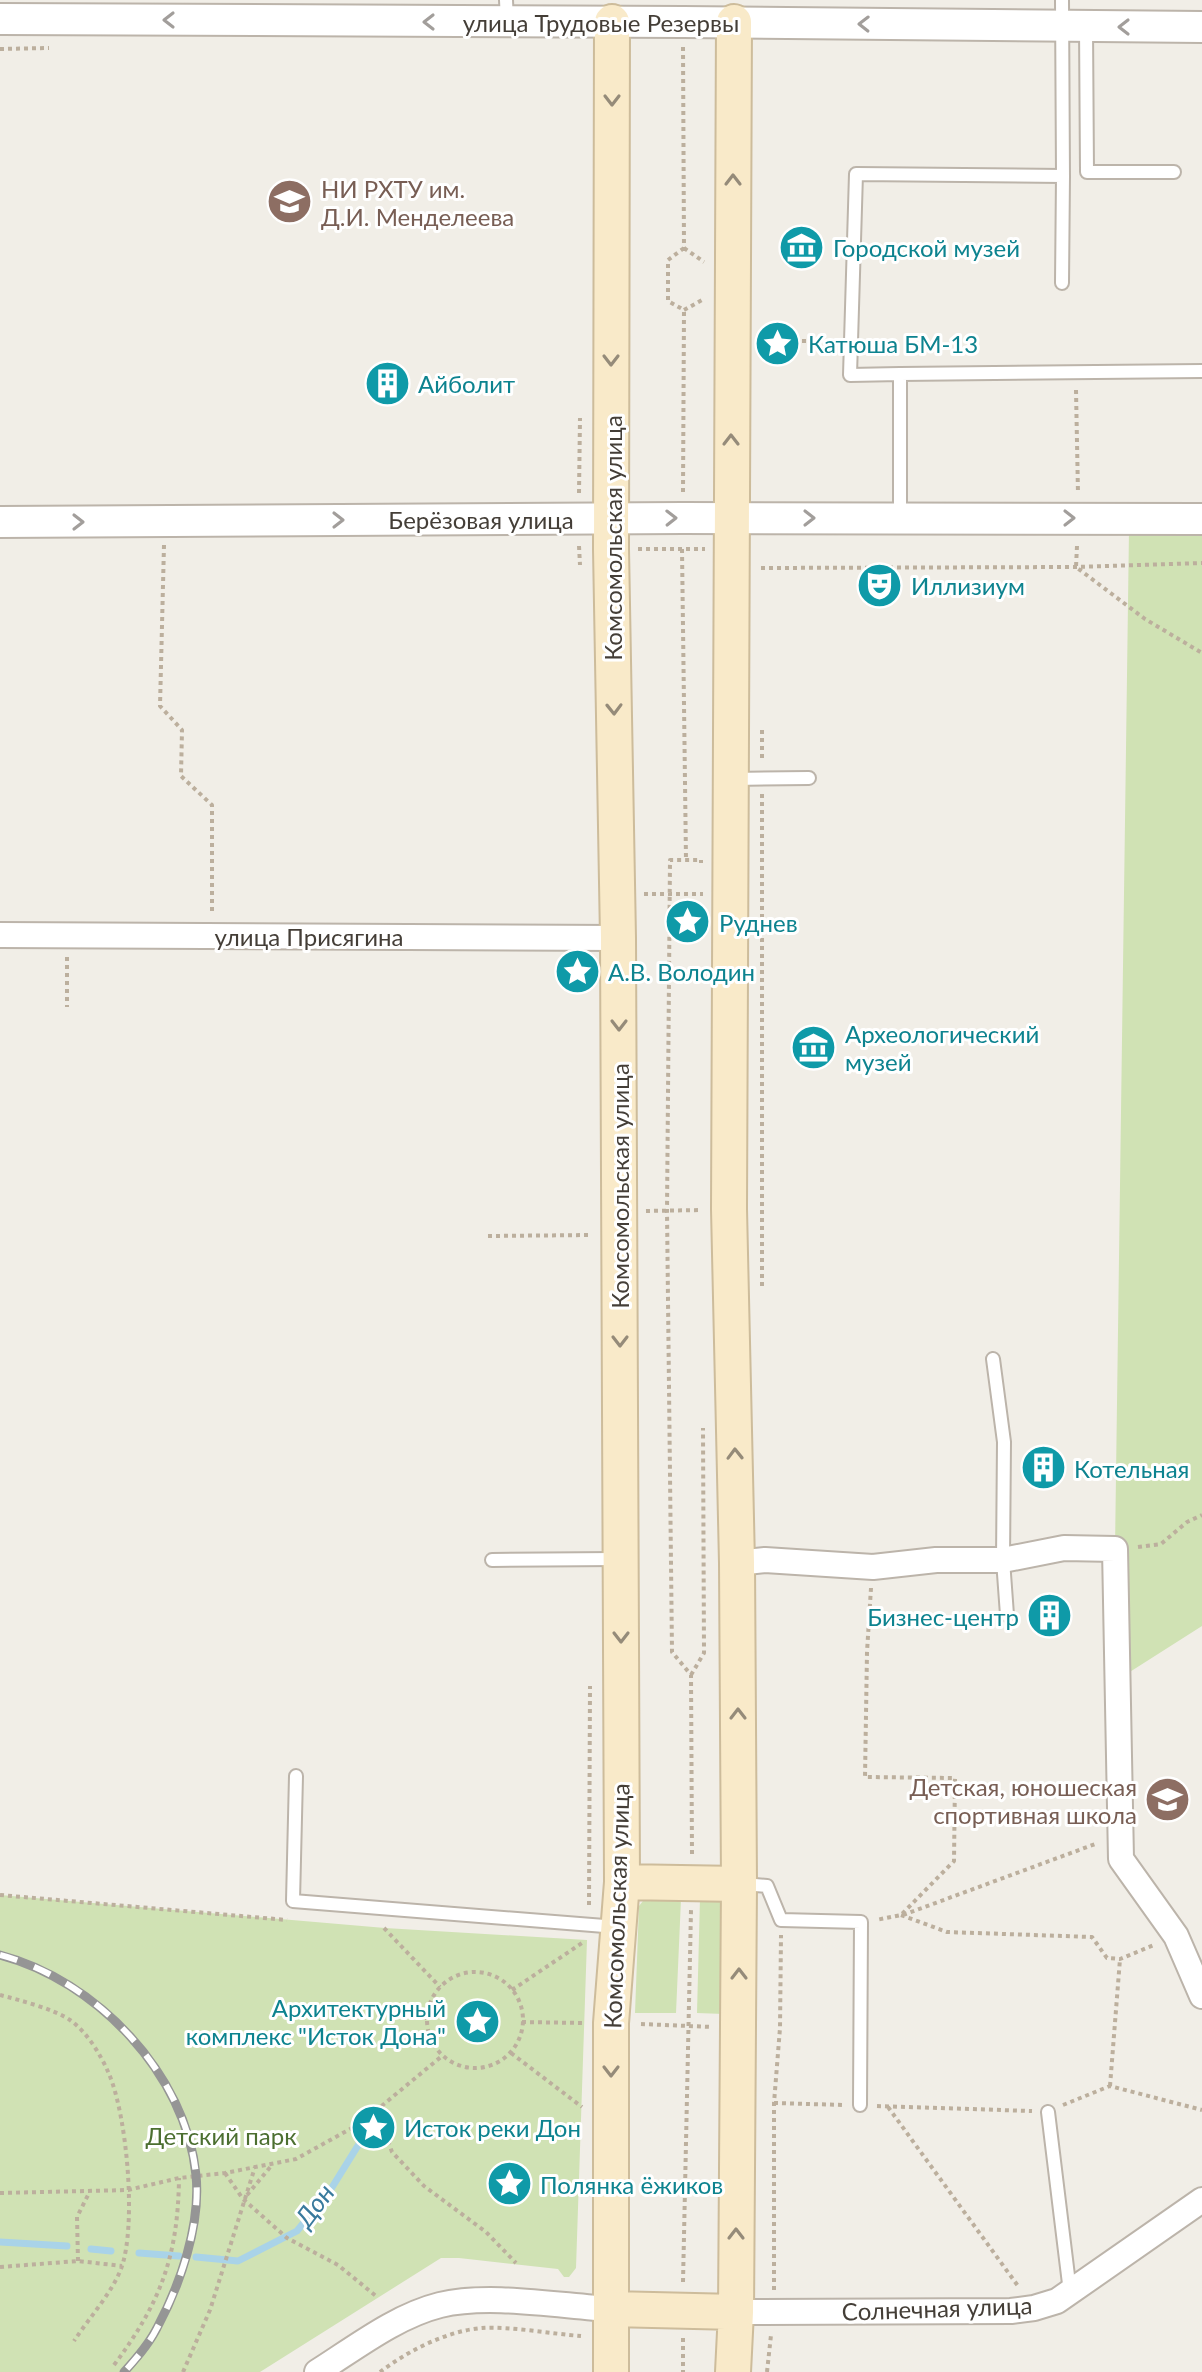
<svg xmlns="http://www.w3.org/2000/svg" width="1202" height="2372" font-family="Lato,sans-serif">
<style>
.green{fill:#d0e2b4}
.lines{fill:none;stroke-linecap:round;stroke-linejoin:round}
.stream{stroke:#a9d3e8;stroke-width:7}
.service-casing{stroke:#bcb4aa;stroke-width:16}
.minor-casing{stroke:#bcb4aa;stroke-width:28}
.tertiary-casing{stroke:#bcb4aa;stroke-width:34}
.secondary-casing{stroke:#cdbc9b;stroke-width:38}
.path{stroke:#bcaf9d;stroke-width:4;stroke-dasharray:4 4;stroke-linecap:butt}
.service{stroke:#fff;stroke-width:12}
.minor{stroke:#fff;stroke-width:24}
.tertiary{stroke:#fff;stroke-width:30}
.secondary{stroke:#f9eac9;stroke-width:34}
.rail-casing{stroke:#959595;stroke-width:9}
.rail{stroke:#fff;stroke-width:6;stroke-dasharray:18;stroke-linecap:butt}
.oneway{stroke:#a29e9b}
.oneway2{stroke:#958b79}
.labels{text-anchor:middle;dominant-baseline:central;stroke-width:6;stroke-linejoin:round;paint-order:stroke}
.street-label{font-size:24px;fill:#443e37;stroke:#fff}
.education-label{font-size:24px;fill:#785e54;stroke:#fff;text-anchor:start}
.culture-label{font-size:24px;fill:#0d838f;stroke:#fff;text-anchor:start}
.park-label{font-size:24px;fill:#4c6f30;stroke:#fff}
.water-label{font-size:26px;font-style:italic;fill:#397a9d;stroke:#fff}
</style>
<rect width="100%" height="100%" fill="#f1eee7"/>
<path class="green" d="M1129 530H1202V1626L1125 1675 1115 1549Z
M0 1895 385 1928 587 1940 576 2268 569 2277H564L558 2269 459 2258H441L260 2372H0Z
M700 1898 721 1899 727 1913 724 2014 697 2013Z
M681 1899 676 2013H635L639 1906 643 1901Z"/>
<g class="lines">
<path class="stream" d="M0 2242 67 2246
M91 2249 111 2251
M139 2253 179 2256
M196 2257 238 2261 297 2231 331 2189 367 2131"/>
<defs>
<path id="service" d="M506 0 507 22
M1086 27 1087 172H1174
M1062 283 1063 176
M900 374 1202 371
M900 518V374L850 375 856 174 1063 176 1062 0
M733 779 809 778
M993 1359 1004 1442 1003 1560 1007 1615
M492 1560 617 1559
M296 1776 293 1901 617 1927
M743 1884 767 1886 781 1920 861 1922 860 2105
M1048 2112 1070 2292"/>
<path id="minor" d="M0 935 618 938
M737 1563 765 1560 873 1567 936 1560H1003L1064 1548 1115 1549 1121 1859 1176 1936 1202 1996
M736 2312 1011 2311 1034 2308 1057 2301 1202 2200
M317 2372C355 2348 396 2316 440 2305 489 2293 560 2306 611 2309"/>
<path id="tertiary" d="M0 19 683 22 1202 27
M0 522 683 518 1202 519"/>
<path id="secondary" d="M622 1882 739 1884
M611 2309 736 2312
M611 2372V2023L622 1882 618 938 611 549 612 22
M733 2372 736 2312 739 1884 737 1563 729 1209 734 22"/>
</defs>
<use href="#service" class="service-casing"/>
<use href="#minor" class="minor-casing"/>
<use href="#tertiary" class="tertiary-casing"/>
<use href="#secondary" class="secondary-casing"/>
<path class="path" d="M683 47 684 248
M0 49 49 48
M684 248 704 262
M684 248 668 260V301L684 310
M684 310 704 299
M762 341H829
M1076 390 1078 494
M683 492 684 310
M579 493 580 418
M164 545 160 706 182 730 181 776 212 805V913
M579 546 580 565
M1077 546 1076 567 1145 619 1202 653
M638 549H705
M682 549 686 860
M761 568 1076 567 1202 563
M762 730V762
M644 894H703
M67 957V1007
M646 1211 701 1210
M488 1236 592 1235
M762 1286V794
M1138 1547 1161 1544 1187 1522 1202 1515
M871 1588 867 1652 865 1777 955 1778 954 1861 901 1915 876 1920
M691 1675 704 1653 703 1428
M692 1854 691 1675 672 1652 667 1211 670 860H701V863
M0 1895 287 1920
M589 1905 590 1686
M901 1915 947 1932 1092 1937 1107 1958 1120 1959 1154 1945
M903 1915 1098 1843
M384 1928 440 1987
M427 2020a48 48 0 1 1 96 0a48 48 0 1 1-96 0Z
M512 1990 585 1941
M0 1995C19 2000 54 2009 70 2020 87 2032 101 2055 109 2074 127 2116 137 2226 121 2269 111 2294 89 2318 74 2341
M522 2022 584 2023
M641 2024 712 2027
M511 2053 582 2107
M1110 2086 1120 1959
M774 2103 844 2105
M1063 2105 1110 2086 1202 2110
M877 2106 1032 2111
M888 2107 1018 2286
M377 2111 392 2152 424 2186 486 2232 516 2263
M225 2173 243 2199 287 2238 338 2265 376 2296
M0 2193 128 2190 179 2178 225 2173 296 2159 361 2123 442 2056
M247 2195 272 2165
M78 2261 77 2217 90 2191
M0 2267 78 2261 122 2266
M683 2282 691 1910
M774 2290V2103L780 2028 781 1935
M683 2338V2372
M114 2365C161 2302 178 2256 179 2178
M183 2372 210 2310 255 2167
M380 2372C408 2351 446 2331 482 2328 510 2326 552 2334 581 2336
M767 2372 771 2335"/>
<use href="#service" class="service"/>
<use href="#minor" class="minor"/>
<use href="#tertiary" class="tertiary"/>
<use href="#secondary" class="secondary"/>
<defs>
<path id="rail" d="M0 1955C96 1980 186 2074 196 2175 201 2225 180 2285 157 2328 149 2344 136 2359 124 2372"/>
</defs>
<use href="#rail" class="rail-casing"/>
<use href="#rail" class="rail"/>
</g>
<defs><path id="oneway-chevron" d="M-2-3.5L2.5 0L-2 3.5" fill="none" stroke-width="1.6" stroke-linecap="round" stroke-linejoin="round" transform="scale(2)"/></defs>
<g class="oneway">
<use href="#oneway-chevron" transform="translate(169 20) rotate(-180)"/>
<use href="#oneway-chevron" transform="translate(429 22) rotate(-180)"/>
<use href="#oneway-chevron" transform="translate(864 24) rotate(-179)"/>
<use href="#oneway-chevron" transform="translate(1124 27) rotate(180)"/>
<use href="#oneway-chevron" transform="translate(671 518) rotate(-1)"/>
<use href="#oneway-chevron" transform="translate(809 518)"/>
<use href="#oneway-chevron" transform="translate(1069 518)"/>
<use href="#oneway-chevron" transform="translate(338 520)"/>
<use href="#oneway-chevron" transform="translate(78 522)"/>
</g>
<g class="oneway2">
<use href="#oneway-chevron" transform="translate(612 100) rotate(90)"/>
<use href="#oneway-chevron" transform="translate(733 180) rotate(-90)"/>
<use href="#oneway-chevron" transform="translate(611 360) rotate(90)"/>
<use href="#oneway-chevron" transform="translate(731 440) rotate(-90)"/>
<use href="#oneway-chevron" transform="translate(614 709) rotate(89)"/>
<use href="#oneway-chevron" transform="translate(619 1025) rotate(90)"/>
<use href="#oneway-chevron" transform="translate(620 1341) rotate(90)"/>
<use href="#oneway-chevron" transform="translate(735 1454) rotate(-91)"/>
<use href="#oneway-chevron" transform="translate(621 1637) rotate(90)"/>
<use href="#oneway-chevron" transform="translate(738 1714) rotate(-90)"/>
<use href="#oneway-chevron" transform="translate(739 1974) rotate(-90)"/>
<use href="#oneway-chevron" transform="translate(611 2071) rotate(90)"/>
<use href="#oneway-chevron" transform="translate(736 2234) rotate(-90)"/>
</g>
<defs>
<symbol id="university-disc" viewBox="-11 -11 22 22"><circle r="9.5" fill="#8d6e63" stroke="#fff"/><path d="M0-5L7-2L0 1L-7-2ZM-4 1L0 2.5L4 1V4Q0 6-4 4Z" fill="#fff"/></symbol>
<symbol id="museum-disc" viewBox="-11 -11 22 22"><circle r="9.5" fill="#0f9aa8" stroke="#fff"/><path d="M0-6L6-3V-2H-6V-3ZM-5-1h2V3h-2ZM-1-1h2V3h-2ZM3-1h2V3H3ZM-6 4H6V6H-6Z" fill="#fff"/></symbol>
<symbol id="sight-disc" viewBox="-11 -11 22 22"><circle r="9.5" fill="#0f9aa8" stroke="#fff"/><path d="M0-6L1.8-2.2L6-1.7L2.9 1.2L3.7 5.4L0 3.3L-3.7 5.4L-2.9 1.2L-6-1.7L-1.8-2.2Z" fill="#fff"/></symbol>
<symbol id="building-disc" viewBox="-11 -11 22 22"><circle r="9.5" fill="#0f9aa8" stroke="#fff"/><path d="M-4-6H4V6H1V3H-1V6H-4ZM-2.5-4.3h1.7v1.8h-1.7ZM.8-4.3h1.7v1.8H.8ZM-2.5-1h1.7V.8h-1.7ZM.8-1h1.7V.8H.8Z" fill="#fff"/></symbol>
<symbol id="theatre-disc" viewBox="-11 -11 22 22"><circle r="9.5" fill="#0f9aa8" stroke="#fff"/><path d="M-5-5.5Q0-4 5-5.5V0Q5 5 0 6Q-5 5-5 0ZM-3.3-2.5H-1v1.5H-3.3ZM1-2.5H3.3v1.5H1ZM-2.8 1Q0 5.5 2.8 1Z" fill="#fff"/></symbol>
<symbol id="school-disc" viewBox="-11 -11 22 22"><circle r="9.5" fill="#8d6e63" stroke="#fff"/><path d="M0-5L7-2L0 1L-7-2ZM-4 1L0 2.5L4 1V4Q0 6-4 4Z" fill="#fff"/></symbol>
</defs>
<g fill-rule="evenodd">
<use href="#university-disc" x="264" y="176" width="51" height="51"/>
<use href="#museum-disc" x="776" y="222" width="51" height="51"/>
<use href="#sight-disc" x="752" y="318" width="51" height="51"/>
<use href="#building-disc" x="362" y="358" width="51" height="51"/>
<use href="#theatre-disc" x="854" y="560" width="51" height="51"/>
<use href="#sight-disc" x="662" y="896" width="51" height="51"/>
<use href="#sight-disc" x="552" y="946" width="51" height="51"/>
<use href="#museum-disc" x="788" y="1022" width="51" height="51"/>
<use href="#building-disc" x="1018" y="1442" width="51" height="51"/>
<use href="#building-disc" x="1024" y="1590" width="51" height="51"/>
<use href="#school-disc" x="1142" y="1774" width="51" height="51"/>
<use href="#sight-disc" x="452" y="1996" width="51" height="51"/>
<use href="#sight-disc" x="348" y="2102" width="51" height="51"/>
<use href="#sight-disc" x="484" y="2158" width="51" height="51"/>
</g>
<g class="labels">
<g class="street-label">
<text x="601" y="22">улица Трудовые Резервы</text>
<text x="481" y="519">Берёзовая улица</text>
<text transform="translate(612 538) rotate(-90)">Комсомольская улица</text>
<text x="309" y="936">улица Присягина</text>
<text transform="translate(619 1186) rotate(-90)">Комсомольская улица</text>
<text transform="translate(616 1906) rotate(-88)">Комсомольская улица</text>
<text transform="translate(937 2308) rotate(-2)">Солнечная улица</text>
</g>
<g class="education-label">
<text x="321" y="188">НИ РХТУ им.<tspan x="321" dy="28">Д.И. Менделеева</tspan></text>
<text x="1137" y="1786" text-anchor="end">Детская, юношеская<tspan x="1137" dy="28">спортивная школа</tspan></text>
</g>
<g class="culture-label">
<text x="833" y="247">Городской музей</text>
<text x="808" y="343">Катюша БМ-13</text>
<text x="418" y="383">Айболит</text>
<text x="911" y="585">Иллизиум</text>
<text x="719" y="922">Руднев</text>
<text x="608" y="971">А.В. Володин</text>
<text x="845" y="1033">Археологический<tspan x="845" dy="28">музей</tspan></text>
<text x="1074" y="1468">Котельная</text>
<text x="1019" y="1616" text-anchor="end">Бизнес-центр</text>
<text x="446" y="2007" text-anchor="end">Архитектурный<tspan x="446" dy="28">комплекс "Исток Дона"</tspan></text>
<text x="404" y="2127">Исток реки Дон</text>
<text x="540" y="2184">Полянка ёжиков</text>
</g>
<g class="park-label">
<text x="221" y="2135">Детский парк</text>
</g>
<g class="water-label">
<text transform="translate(314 2205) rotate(-53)">Дон</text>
</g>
</g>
</svg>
